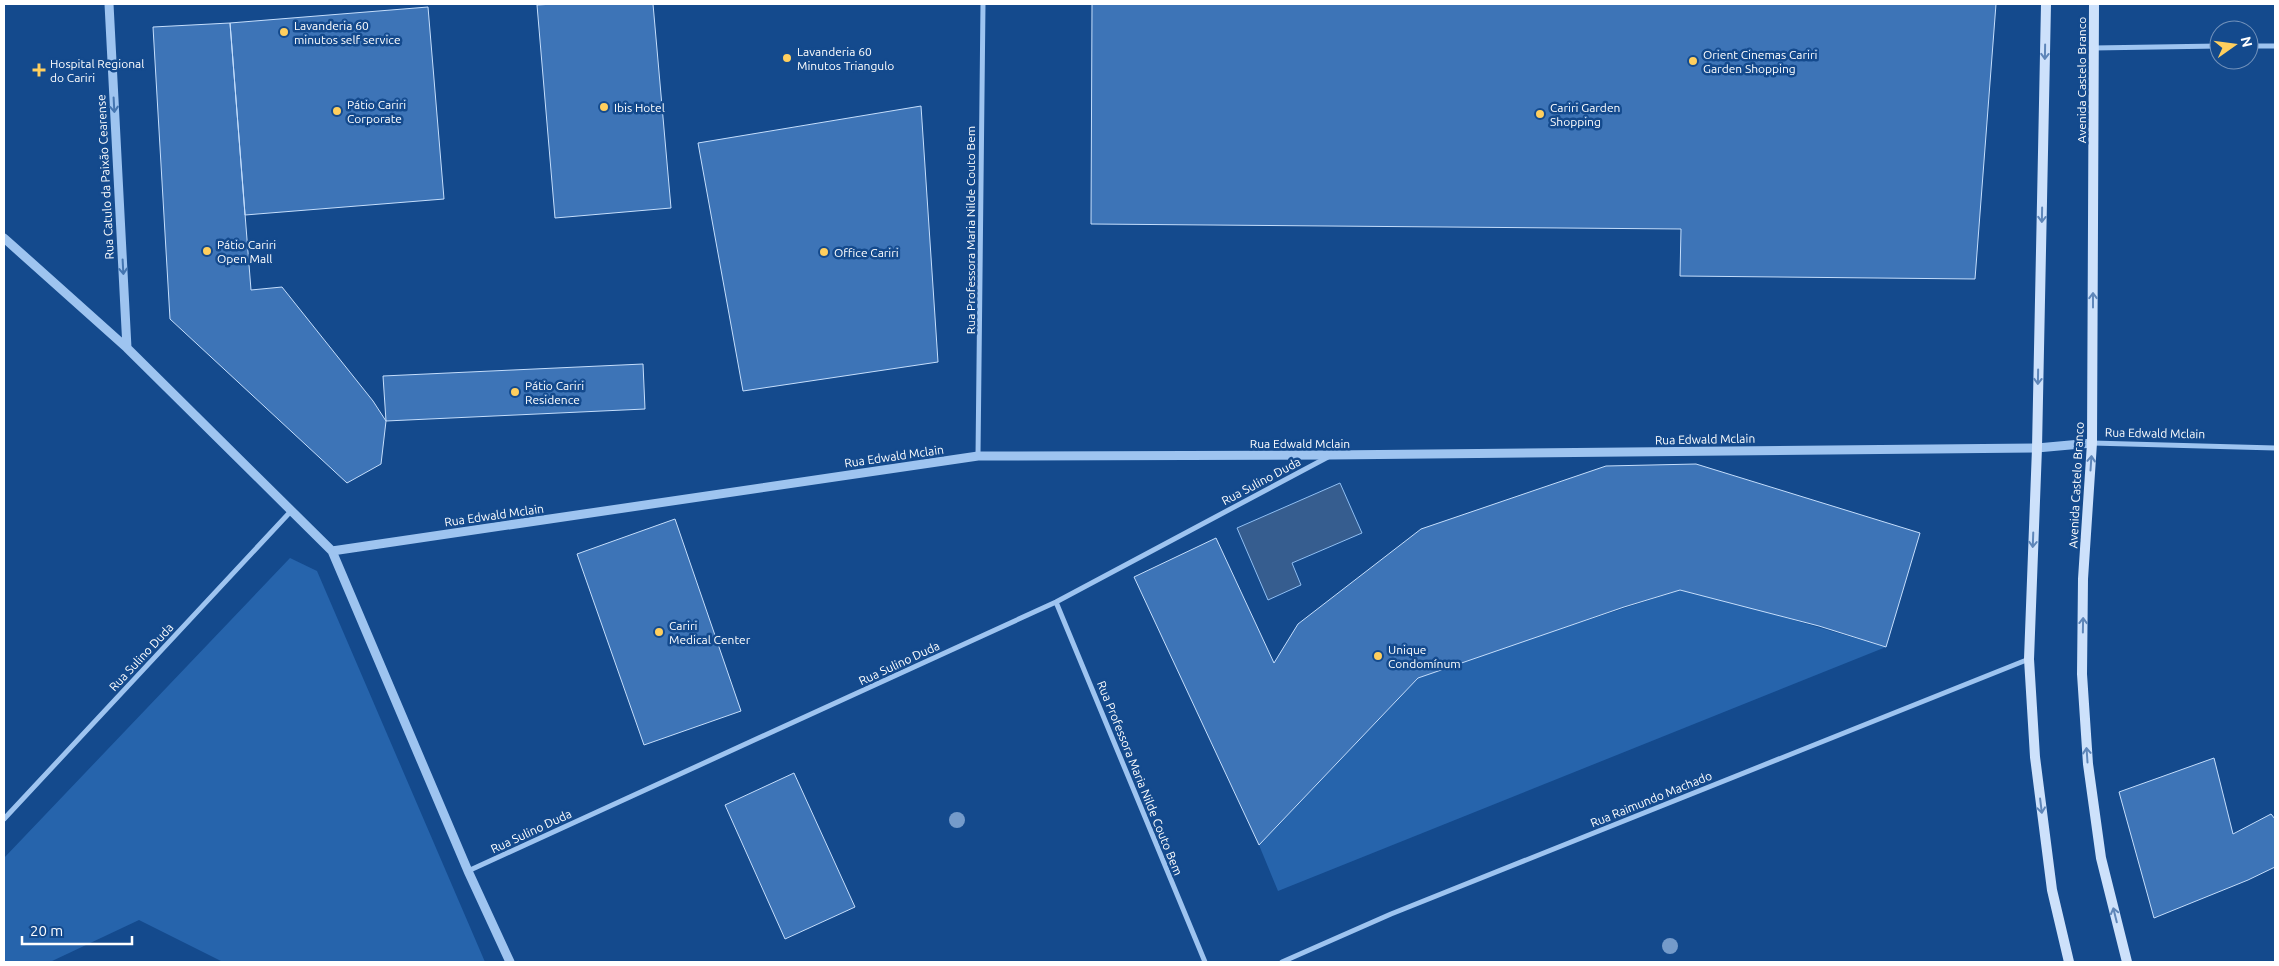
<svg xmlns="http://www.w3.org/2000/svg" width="2279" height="966" font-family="Ubuntu,sans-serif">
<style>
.green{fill:#2664ac}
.water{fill:#365d8f;stroke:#90bff3}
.building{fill:#3d74b7;stroke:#c5defc}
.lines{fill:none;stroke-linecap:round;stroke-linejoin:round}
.minor{stroke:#9ec4f0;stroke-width:5}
.tertiary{stroke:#9ec4f0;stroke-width:9}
.secondary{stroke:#cde1fb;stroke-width:10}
.tree{fill:#759bca}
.oneway{stroke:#5e86b9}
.oneway2{stroke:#4475b0}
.poi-dot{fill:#ffcf5e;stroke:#144a8d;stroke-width:2}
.labels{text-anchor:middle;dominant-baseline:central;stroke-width:5;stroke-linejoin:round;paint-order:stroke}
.poi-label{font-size:12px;fill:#fff;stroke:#144a8d;text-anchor:start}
.street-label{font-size:12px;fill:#fff;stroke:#144a8d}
</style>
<rect width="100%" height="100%" fill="#144a8d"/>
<path class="green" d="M290 558 317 571 485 962H223L139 920 50 962H4V858Z
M1680 590 1759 610 1886 647 1278 891 1259 845 1418 678 1496 650Z"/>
<path class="water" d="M1340 483 1362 533 1292 563 1301 585 1268 600 1237 528Z"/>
<path class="building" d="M554 4H653L671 208 555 218 537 5Z
M1092 4H1996L1975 279 1680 276 1681 229 1091 224Z
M428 7 444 199 245 215 230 23Z
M230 23 251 290 282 287 373 401 386 421 381 464 347 483 170 319 153 27Z
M921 106 938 362 743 391 698 143Z
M643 364 645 409 386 421 383 376Z
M1696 464 1920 533 1886 647 1819 626 1680 590 1624 607 1418 678 1259 845 1134 577 1216 538 1274 663 1298 624 1421 529 1606 466Z
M675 519 741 711 644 745 577 554Z
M2214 758 2233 834 2271 814 2275 819V867L2248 880 2154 918 2119 792Z
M794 773 855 907 785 939 725 805Z"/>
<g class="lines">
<path class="minor" d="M2249 46H2275
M2093 48 2219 46
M2092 443 2275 448
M978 456 983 4
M1056 602 1205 962
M4 819 292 510
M468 871 1056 602 1328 457
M1282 962 1391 914 2029 659"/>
<path class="tertiary" d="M109 4 127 348
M4 238 127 348 332 551 468 871 510 962
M332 551 978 456 1330 455 2037 448 2092 443"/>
<path class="secondary" d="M2046 4 2037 448 2029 659 2035 757 2052 890 2069 962
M2094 4 2092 443 2083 579 2082 674 2088 764 2101 858 2127 962"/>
</g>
<g class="tree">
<circle cx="957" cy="820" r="8"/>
<circle cx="1670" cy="946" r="8"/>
</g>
<defs><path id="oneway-shaft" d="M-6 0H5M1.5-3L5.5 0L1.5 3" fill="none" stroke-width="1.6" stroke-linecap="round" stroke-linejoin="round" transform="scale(1.25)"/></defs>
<g class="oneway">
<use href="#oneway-shaft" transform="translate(2045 52) rotate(91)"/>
<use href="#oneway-shaft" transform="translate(2042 215) rotate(91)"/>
<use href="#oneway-shaft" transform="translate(2093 300) rotate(-90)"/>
<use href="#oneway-shaft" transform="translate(2038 377) rotate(91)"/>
<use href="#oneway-shaft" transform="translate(2091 463) rotate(-86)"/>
<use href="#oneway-shaft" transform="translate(2033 540) rotate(92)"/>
<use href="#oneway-shaft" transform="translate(2083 625) rotate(-89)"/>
<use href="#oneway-shaft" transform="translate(2087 755) rotate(-94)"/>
<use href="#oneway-shaft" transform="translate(2041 806) rotate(83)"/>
<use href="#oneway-shaft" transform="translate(2115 915) rotate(-104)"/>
</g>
<g class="oneway2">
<use href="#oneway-shaft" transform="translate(114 105) rotate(87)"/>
<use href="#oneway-shaft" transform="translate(123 267) rotate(87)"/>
</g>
<g class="poi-dot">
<circle cx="284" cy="32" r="5"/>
<circle cx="787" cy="58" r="5"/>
<circle cx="1693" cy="61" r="5"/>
<path d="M36.5 62.5h5v5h5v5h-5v5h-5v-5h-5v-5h5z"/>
<circle cx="604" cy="107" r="5"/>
<circle cx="337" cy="111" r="5"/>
<circle cx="1540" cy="114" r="5"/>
<circle cx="207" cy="251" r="5"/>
<circle cx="824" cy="252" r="5"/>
<circle cx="515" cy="392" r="5"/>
<circle cx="659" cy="632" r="5"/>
<circle cx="1378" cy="656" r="5"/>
</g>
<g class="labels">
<g class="poi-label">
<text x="294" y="25">Lavanderia 60<tspan x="294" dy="14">minutos self service</tspan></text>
<text x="797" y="51">Lavanderia 60<tspan x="797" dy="14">Minutos Triangulo</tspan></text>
<text x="1703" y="54">Orient Cinemas Cariri<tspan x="1703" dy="14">Garden Shopping</tspan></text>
<text x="50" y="63">Hospital Regional<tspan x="50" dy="14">do Cariri</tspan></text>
<text x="347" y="104">Pátio Cariri<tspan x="347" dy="14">Corporate</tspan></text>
<text x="614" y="107">Ibis Hotel</text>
<text x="1550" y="107">Cariri Garden<tspan x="1550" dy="14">Shopping</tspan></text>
<text x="217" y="244">Pátio Cariri<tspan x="217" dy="14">Open Mall</tspan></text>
<text x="834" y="252">Office Cariri</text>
<text x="525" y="385">Pátio Cariri<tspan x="525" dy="14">Residence</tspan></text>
<text x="669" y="625">Cariri<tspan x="669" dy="14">Medical Center</tspan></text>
<text x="1388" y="649">Unique<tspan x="1388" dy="14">Condomínum</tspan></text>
</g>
<g class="street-label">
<text transform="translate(2081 80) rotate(-90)">Avenida Castelo Branco</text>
<text transform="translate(105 177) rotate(-93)">Rua Catulo da Paixão Cearense</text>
<text transform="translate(970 230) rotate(-90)">Rua Professora Maria Nilde Couto Bem</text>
<text transform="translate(2155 433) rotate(1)">Rua Edwald Mclain</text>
<text transform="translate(1705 439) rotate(-1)">Rua Edwald Mclain</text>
<text x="1300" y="443">Rua Edwald Mclain</text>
<text transform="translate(894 456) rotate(-8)">Rua Edwald Mclain</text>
<text transform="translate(1261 481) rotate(-28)">Rua Sulino Duda</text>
<text transform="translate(2076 485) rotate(-87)">Avenida Castelo Branco</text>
<text transform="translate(494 515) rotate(-8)">Rua Edwald Mclain</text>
<text transform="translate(141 657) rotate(-47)">Rua Sulino Duda</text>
<text transform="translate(899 663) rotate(-25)">Rua Sulino Duda</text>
<text transform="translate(1140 778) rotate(68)">Rua Professora Maria Nilde Couto Bem</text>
<text transform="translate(1651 799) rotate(-22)">Rua Raimundo Machado</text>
<text transform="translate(531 831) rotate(-25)">Rua Sulino Duda</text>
</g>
</g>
<rect width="2279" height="966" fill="none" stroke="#ffffff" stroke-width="10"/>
<g transform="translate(2234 45) rotate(76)"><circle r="24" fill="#144a8d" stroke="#7292bb"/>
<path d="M0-4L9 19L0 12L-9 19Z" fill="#ffcf5e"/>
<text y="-8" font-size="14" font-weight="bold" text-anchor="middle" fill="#ffffff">N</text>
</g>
<path d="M22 936v8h110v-8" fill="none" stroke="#ffffff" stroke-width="2.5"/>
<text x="30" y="936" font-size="15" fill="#ffffff" stroke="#144a8d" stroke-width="4" paint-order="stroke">20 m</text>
</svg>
